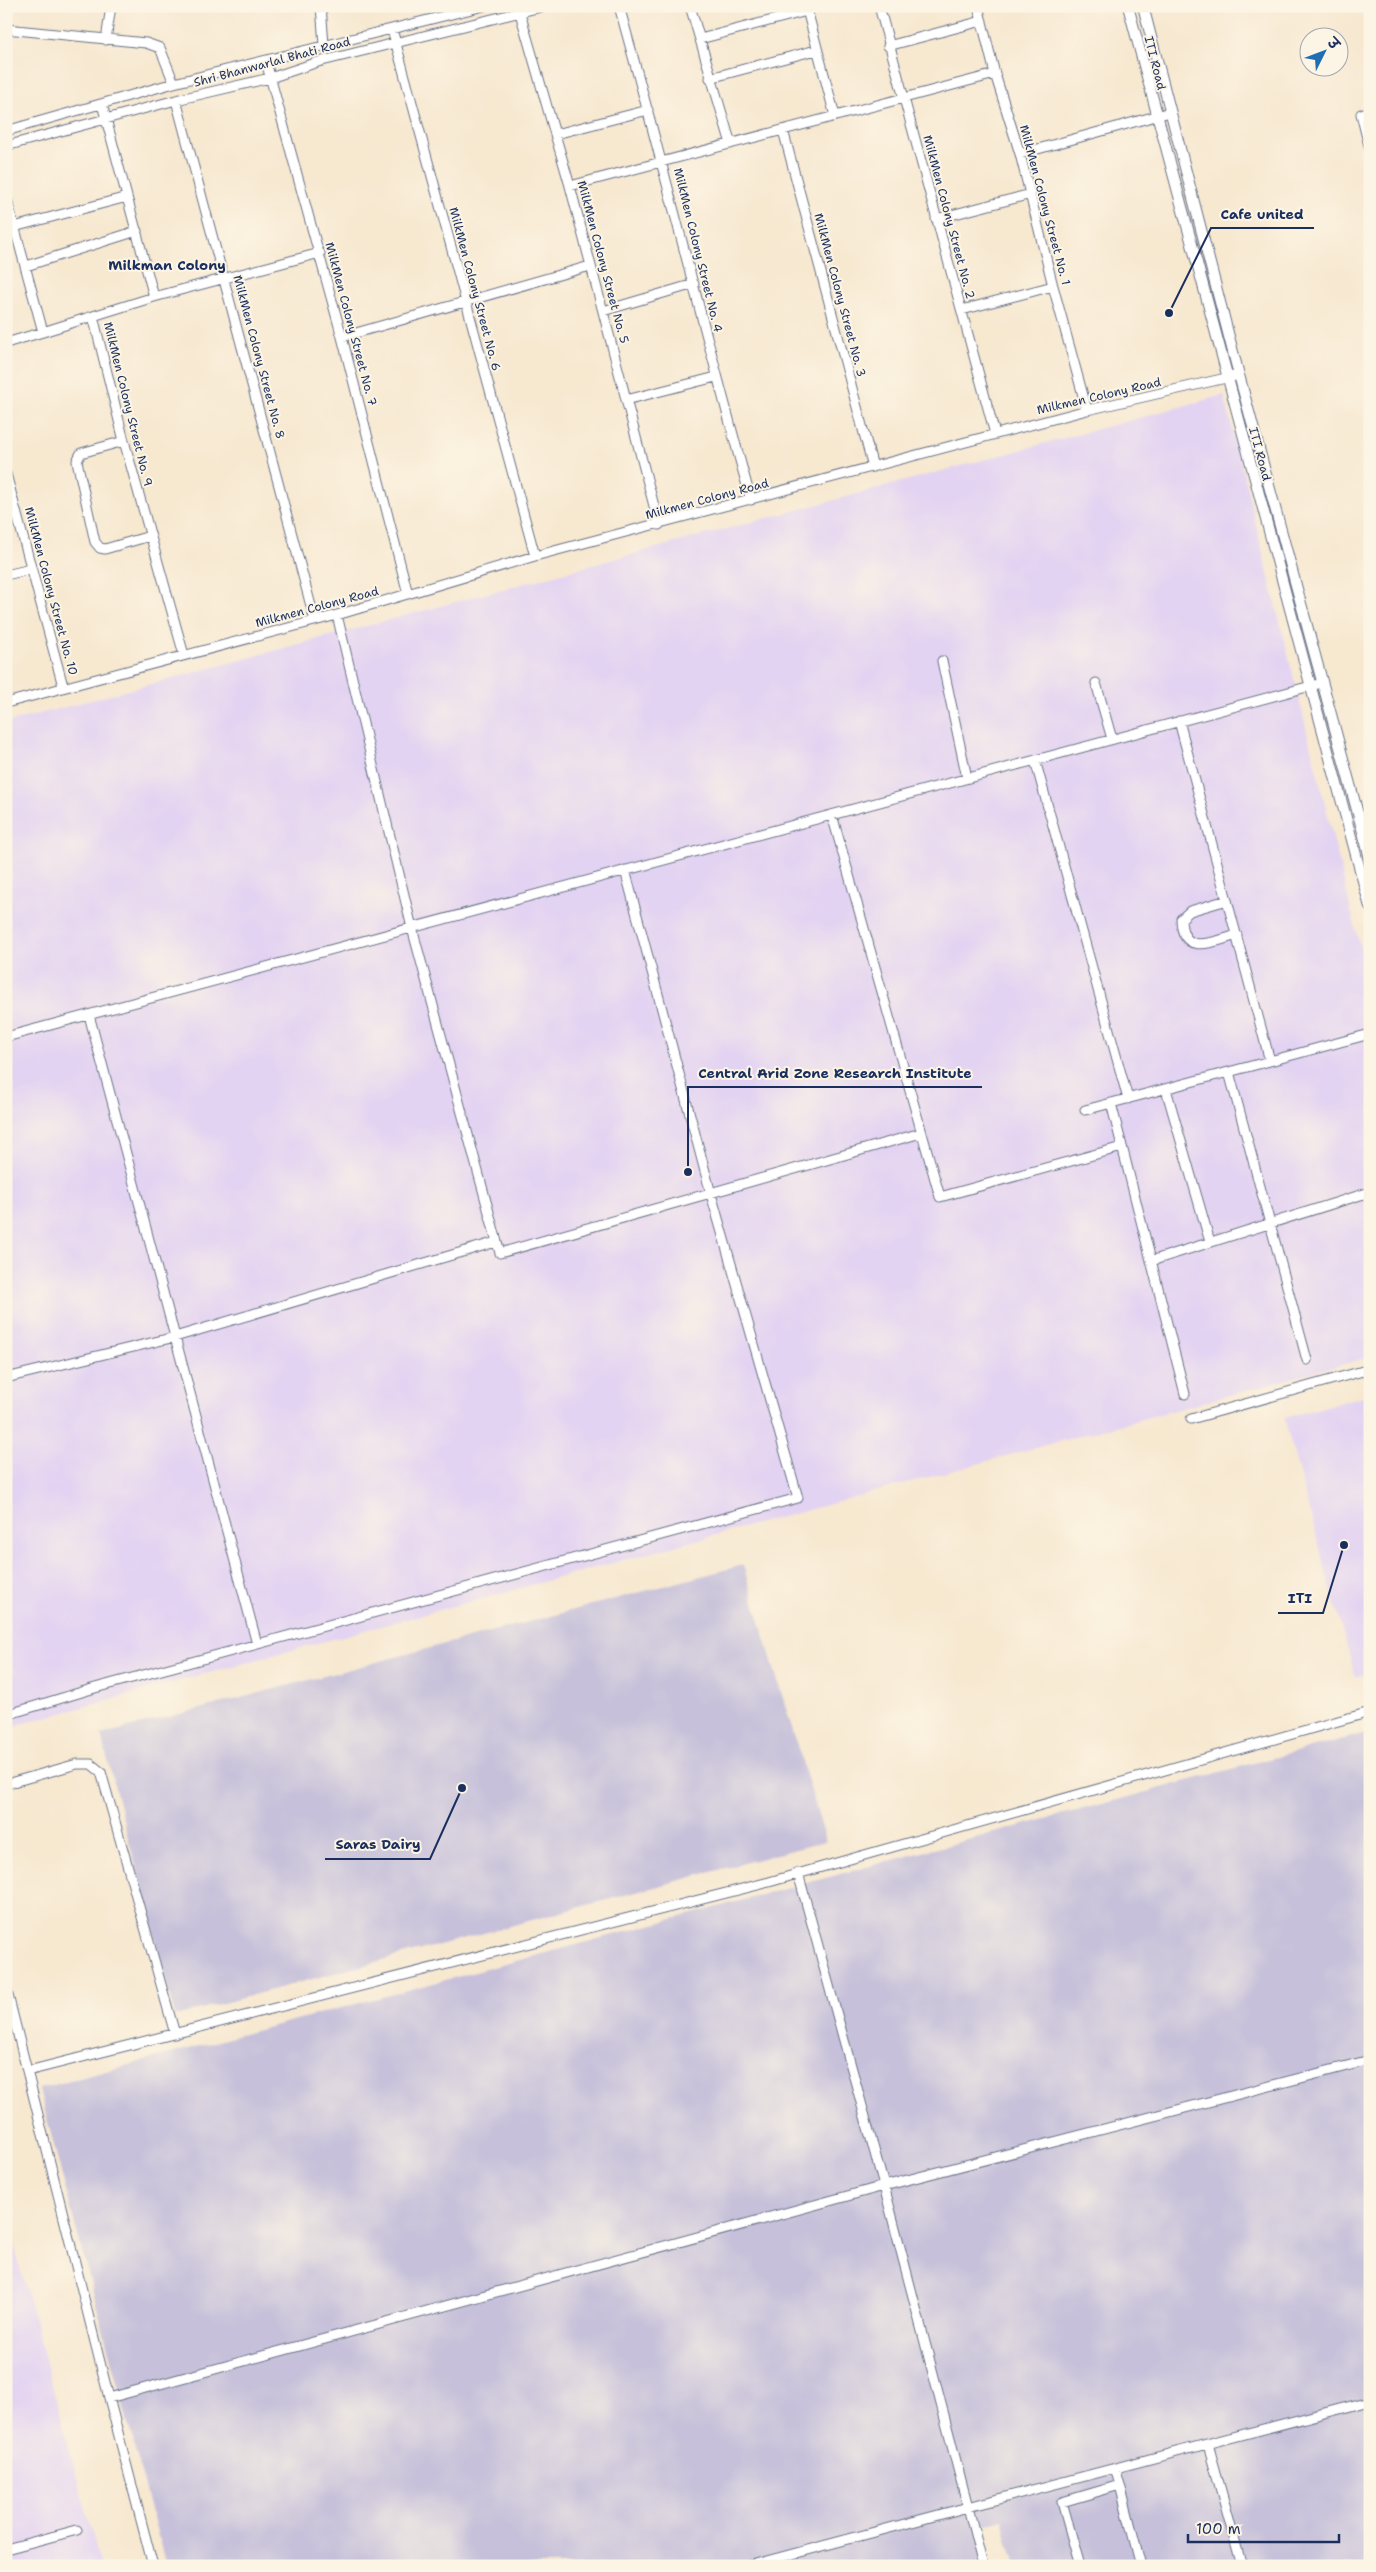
<svg xmlns="http://www.w3.org/2000/svg" width="1376" height="2572" font-family="'Shantell Sans','Playpen Sans Deva',sans-serif">
<style>
.built{fill:#e3d3f2}
.industrial{fill:#c6c0da}
.lines{fill:none;stroke-linecap:round;stroke-linejoin:round}
.minor-casing{stroke:#687086;stroke-width:11}
.tertiary-casing{stroke:#687086;stroke-width:12}
.minor{stroke:#fff;stroke-width:9}
.tertiary{stroke:#fff;stroke-width:10}
.labels{text-anchor:middle;dominant-baseline:central;stroke-width:4;stroke-linejoin:round;paint-order:stroke}
.street-label{font-size:12px;fill:#1b2f5e;stroke:#fcf5e5}
.neighbourhood-label{font-size:14px;font-weight:bold;fill:#1b2f5e;stroke:#fcf5e5}
.leader{fill:none;stroke:#1b2f5e;stroke-width:2}
.callout-dot{fill:#1b2f5e;stroke:#fcf5e5;stroke-width:2}
.callout-label{font-size:14px;text-anchor:middle;font-weight:bold;fill:#1b2f5e;stroke:#fcf5e5;stroke-width:4;stroke-linejoin:round;paint-order:stroke}
</style>
<rect width="100%" height="100%" fill="#fcf5e5"/>
<filter id="ink" filterUnits="userSpaceOnUse"><feTurbulence type="fractalNoise" baseFrequency=".02" numOctaves="2"/><feDisplacementMap in="SourceGraphic" scale="10" xChannelSelector="R" yChannelSelector="G"/><feConvolveMatrix kernelMatrix="1 2 1 2 8 2 1 2 1" color-interpolation-filters="sRGB"/></filter>
<filter id="wash" filterUnits="userSpaceOnUse"><feTurbulence type="fractalNoise" baseFrequency=".0096" numOctaves="4" result="noise"/><feDisplacementMap in="SourceGraphic" scale="20" xChannelSelector="R" yChannelSelector="G"/><feGaussianBlur stdDeviation="1.12" result="paint"/><feColorMatrix in="noise" values="0 0 0 0 0 0 0 0 0 0 0 0 0 0 0 0 0 1.4 0 .05"/><feComposite in="paint" operator="in"/></filter>
<g filter="url(#wash)">
<rect width="100%" height="100%" fill="#f7e8d0"/>
<path class="built" d="M1224 395 1370 987V1357L6 1728V723Z
M1370 1394V1673L1355 1677 1284 1418Z
M6 2215 101 2566H6Z"/>
<path class="industrial" d="M743 1565 826 1841 175 2016 101 1735Z
M1370 1732V2566H1016L1003 2520 979 2526 989 2566H166L39 2089Z"/>
</g>
<g filter="url(#ink)">
<g class="lines">
<defs>
<path id="minor" d="M321 6 324 45
M619 6C665 170 705 336 751 500
M690 6 731 144
M806 6 835 116
M879 6 995 434
M978 6 995 74 1020 154 1053 286 1087 410
M522 9 520 13 570 186 659 525
M6 29 146 43 160 48 174 83
M392 29 535 556
M700 39 807 11
M106 40 111 6
M888 46 982 21
M266 62 342 337 408 594
M710 78 816 50
M176 100 315 621
M102 104 154 297
M1370 111 1361 114 1370 150
M783 130 873 467
M6 131 174 83 484 6
M556 134 648 110
M6 146 176 100 270 78 318 62 545 6
M1020 154 1170 112
M570 186 995 74
M6 196 43 332 93 316 124 441 184 655
M936 219 1031 194
M14 227 127 197
M26 266 137 231
M962 310 1053 286
M603 311 694 284
M93 316 154 297 320 253
M342 337 590 266
M6 343 43 332
M626 400 716 377
M124 441 81 453 77 461 95 542 100 548 105 549 150 536
M6 474 63 686
M6 575 31 569
M337 615 412 928 500 1253 921 1133
M942 661 967 778
M1096 683 1112 739
M6 703 337 615 535 556 1087 410 1239 375
M1035 760 1128 1099
M832 815 940 1197 1122 1147
M1227 900 1190 911 1181 919C1182 957 1212 942 1237 935
M89 1015 257 1644
M6 1037 1322 683
M1270 1061 1370 1034
M1229 1072 1307 1360
M1166 1089 1210 1242
M1111 1103 1185 1394
M1085 1110 1270 1061 1179 721
M1151 1261 1370 1192
M6 1378 175 1337 496 1242
M1191 1419 1370 1369
M6 1715 95 1688 798 1498 711 1194 625 870
M6 1784 77 1764H91L101 1772 175 2034
M6 1987 109 2398 153 2566
M1370 2060 884 2186 968 2507 1370 2401
M28 2071 769 1882 1370 1712
M109 2398 884 2186 798 1873
M1208 2444 1242 2566
M1120 2485 1141 2566
M6 2549 77 2530
M748 2566 968 2507 983 2566
M1080 2566 1062 2502 1120 2485 1115 2468"/>
<path id="tertiary" d="M1128 6 1370 907
M1143 6 1239 375 1370 858"/>
</defs>
<use href="#minor" class="minor-casing"/>
<use href="#tertiary" class="tertiary-casing"/>
<use href="#minor" class="minor"/>
<use href="#tertiary" class="tertiary"/>
</g>
</g>
<g class="labels">
<g class="street-label">
<text transform="translate(272 62) rotate(-15)">Shri Bhanwarlal Bhati Road</text>
<text transform="translate(1155 63) rotate(76)">ITI Road</text>
<text transform="translate(1045 205) rotate(75)">MilkMen Colony Street No. 1</text>
<text transform="translate(949 217) rotate(75)">MilkMen Colony Street No. 2</text>
<text transform="translate(698 250) rotate(76)">MilkMen Colony Street No. 4</text>
<text transform="translate(603 262) rotate(75)">MilkMen Colony Street No. 5</text>
<text transform="translate(475 289) rotate(75)">MilkMen Colony Street No. 6</text>
<text transform="translate(840 295) rotate(75)">MilkMen Colony Street No. 3</text>
<text transform="translate(351 324) rotate(75)">MilkMen Colony Street No. 7</text>
<text transform="translate(259 357) rotate(75)">MilkMen Colony Street No. 8</text>
<text transform="translate(1099 396) rotate(-13)">Milkmen Colony Road</text>
<text transform="translate(128 404) rotate(76)">MilkMen Colony Street No. 9</text>
<text transform="translate(1260 454) rotate(75)">ITI Road</text>
<text transform="translate(707 499) rotate(-15)">Milkmen Colony Road</text>
<text transform="translate(51 591) rotate(75)">MilkMen Colony Street No. 10</text>
<text transform="translate(317 607) rotate(-15)">Milkmen Colony Road</text>
</g>
<g class="neighbourhood-label">
<text x="167" y="265">Milkman Colony</text>
</g>
</g>
<path class="leader" d="M1169 313L1211 228H1314M688 1172L688 1087H982M1344 1545L1323 1613H1278M462 1788L430 1859H325"/>
<g class="callout-dot">
<circle cx="1169" cy="313" r="5"/>
<circle cx="688" cy="1172" r="5"/>
<circle cx="1344" cy="1545" r="5"/>
<circle cx="462" cy="1788" r="5"/>
</g>
<g class="callout-label">
<text x="1262" y="219">Cafe united</text>
<text x="835" y="1078">Central Arid Zone Research Institute</text>
<text x="1300" y="1603">ITI</text>
<text x="378" y="1849">Saras Dairy</text>
</g>
<rect width="1376" height="2572" fill="none" stroke="#fcf5e5" stroke-width="25"/>
<g transform="translate(1324 52) rotate(48)"><circle r="24" fill="#fcf5e5" stroke="#a2a6af"/>
<path d="M0-4L9 19L0 12L-9 19Z" fill="#1f6fb2"/>
<text y="-8" font-size="14" font-weight="bold" text-anchor="middle" fill="#1b2f5e">उ</text>
</g>
<path d="M1188 2534v8h151v-8" fill="none" stroke="#1b2f5e" stroke-width="2.5"/>
<text x="1196" y="2534" font-size="15" fill="#1b2f5e" stroke="#fcf5e5" stroke-width="4" paint-order="stroke">100 m</text>
</svg>
